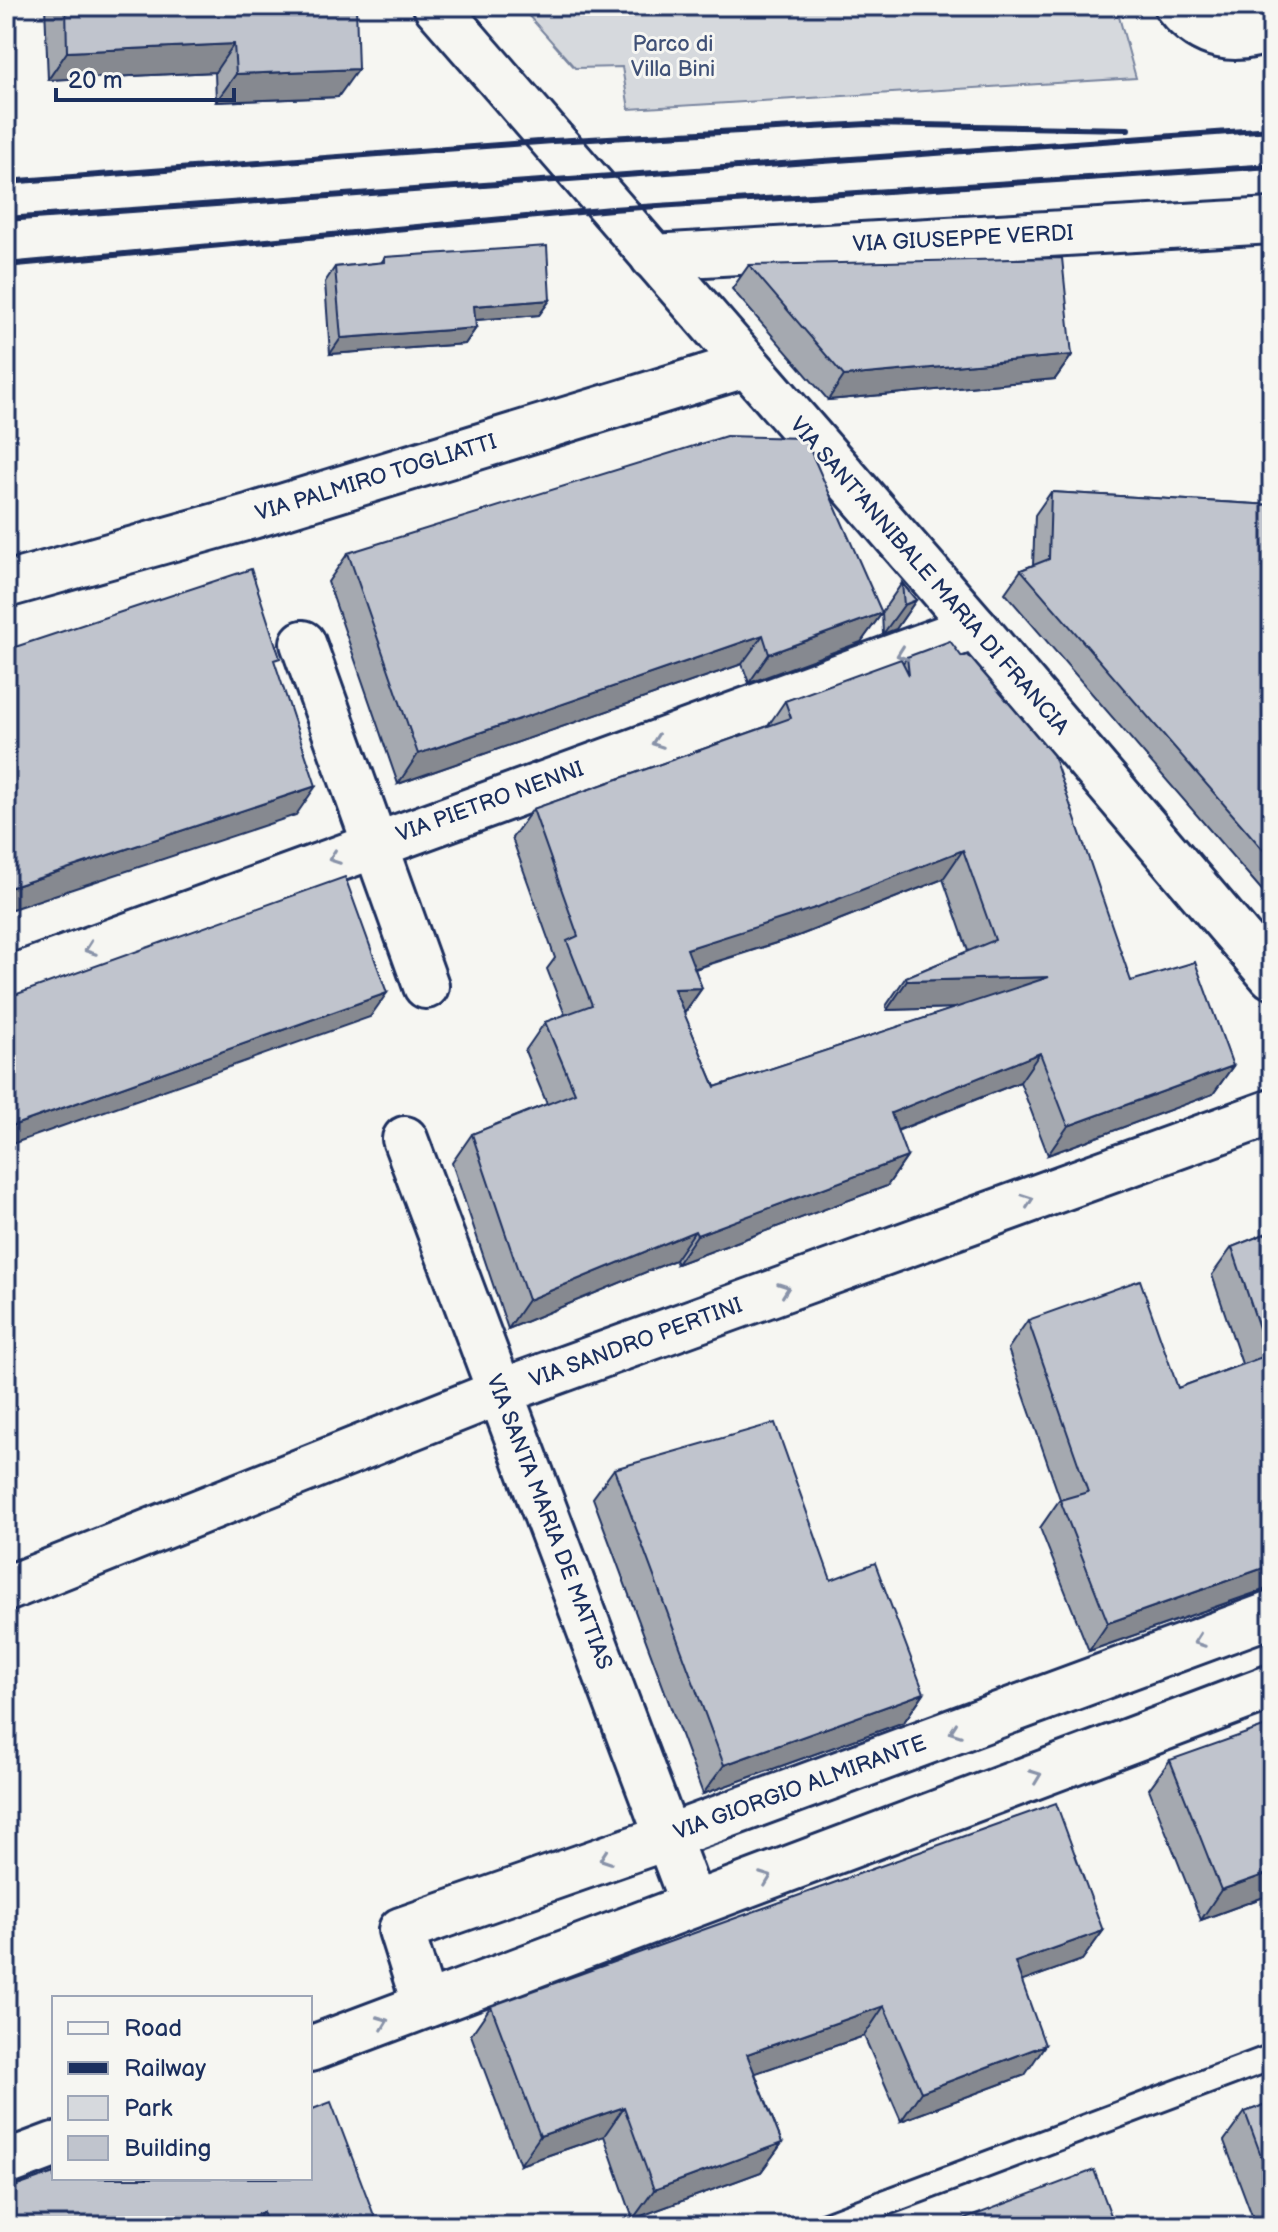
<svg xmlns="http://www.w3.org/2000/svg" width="1278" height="2232" font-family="'Balsamiq Sans',sans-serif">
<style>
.park{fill:#d6d9dd;stroke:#78849e;stroke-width:2}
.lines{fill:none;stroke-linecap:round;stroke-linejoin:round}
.lane-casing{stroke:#1b2f5e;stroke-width:30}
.street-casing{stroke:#1b2f5e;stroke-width:50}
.secondary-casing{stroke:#1b2f5e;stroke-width:50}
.lane{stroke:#f6f6f2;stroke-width:24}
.street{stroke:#f6f6f2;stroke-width:44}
.secondary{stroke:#f6f6f2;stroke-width:44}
.rail{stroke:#1b2f5e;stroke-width:6}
.wall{fill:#a5a9b0;stroke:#1b2f5e;stroke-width:2;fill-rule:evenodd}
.shaded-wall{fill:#868990;stroke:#1b2f5e;stroke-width:2}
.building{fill:#c0c4cd;stroke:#1b2f5e;stroke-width:2;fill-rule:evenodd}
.oneway{stroke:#8892a8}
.labels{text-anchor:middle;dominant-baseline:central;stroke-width:6;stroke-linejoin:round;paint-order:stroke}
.park-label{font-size:22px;fill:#405177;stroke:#f6f6f2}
.street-label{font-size:22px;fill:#1b2f5e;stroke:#f6f6f2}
</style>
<rect width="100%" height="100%" fill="#f6f6f2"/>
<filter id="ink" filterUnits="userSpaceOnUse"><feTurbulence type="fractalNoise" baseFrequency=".0125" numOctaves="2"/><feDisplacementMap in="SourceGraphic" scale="16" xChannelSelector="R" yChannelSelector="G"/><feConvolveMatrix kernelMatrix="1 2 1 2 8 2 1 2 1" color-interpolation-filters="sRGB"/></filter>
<g filter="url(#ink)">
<path class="park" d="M520 6H1116L1136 78 629 109 622 67 575 68Z"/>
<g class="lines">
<defs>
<path id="lane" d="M823 2226 1272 2057"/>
<path id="street" d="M1177 6C1202 38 1236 45 1272 28
M653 257 1272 221
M6 585 252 516 745 365
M303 643 426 986
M6 980 975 627
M405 1139 693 1905
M6 1589 500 1392 1272 1112
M425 2006 401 1930 668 1837 1272 1614
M310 2049 1272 1687
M6 2163 54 2145"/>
<path id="secondary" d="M436 6 975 627 1272 976"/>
</defs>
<use href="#lane" class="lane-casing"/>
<use href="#street" class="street-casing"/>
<use href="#secondary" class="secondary-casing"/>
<use href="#lane" class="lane"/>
<use href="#street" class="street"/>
<use href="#secondary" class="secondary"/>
<path class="rail" d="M6 182 553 141 868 124 1128 129
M6 219 1272 129
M6 265 612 209 1272 166"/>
</g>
<path class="wall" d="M45 6H356L338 97 216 102 215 72 48 80Z
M385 257 550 300 539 315 475 320 476 328 465 344 330 354 325 282 335 267 381 263Z
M749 265 1072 355 1055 379 828 400 732 289Z
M1051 492 1272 505V902L1005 593 1021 570 1033 565 1035 515Z
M348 553 882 613 861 642 749 683 742 664 398 784 328 582Z
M902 583 916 600 896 629 883 634 882 612Z
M907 657 1131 981 1233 1066 1213 1094 1048 1155 1020 1082 897 1131 907 1157 887 1186 677 1264 675 1260 508 1329 452 1163 472 1134 547 1104 525 1051 545 1022 565 1015 547 969 555 958 512 838 533 809 768 726 785 701 903 663ZM943 879 968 951 906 977 886 1006 887 1010 956 1008 715 1087 684 1014 702 988 695 969 798 936Z
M1272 1231V1587L1089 1651 1040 1528 1060 1499 1008 1349 1028 1320 1178 1388 1242 1364 1212 1275 1232 1247Z
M614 1469 831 1580 924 1693 904 1722 703 1794 593 1498Z
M1170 1760 1272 1894 1201 1920 1149 1789Z
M1103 1931 1082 1960 1022 1981 1025 2075 901 2121 864 2036 755 2073 782 2143 761 2172 633 2219 604 2136 520 2165 471 2035 491 2006Z
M1272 2102V2226H1256L1224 2141 1245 2112Z
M54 2173 378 2226H6Z"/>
<path class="shaded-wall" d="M234 44 215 72 48 80 67 52Z
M358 69 338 97 216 102 236 74Z
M550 300 539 315 463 321 474 306Z
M476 328 465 344 330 354 341 338Z
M1072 355 1055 379 828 400 844 376Z
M916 600 896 629 883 634 904 605Z
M882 613 861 642 749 683 769 654Z
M763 635 742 664 398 784 418 754Z
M316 786 296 815 6 911V889Z
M963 850 943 879 798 936 667 977 687 949Z
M1049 977 1029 1006 887 1010 907 981Z
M702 988 681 1017 674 989Z
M387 993 370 1017 6 1146V1128Z
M1040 1053 1020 1082 870 1141 891 1113Z
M1233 1066 1213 1094 1048 1155 1068 1126Z
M907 1157 887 1186 677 1264 697 1235Z
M695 1231 675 1260 508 1329 528 1300Z
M1272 1565V1587L1089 1651 1108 1623Z
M924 1693 904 1722 703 1794 724 1765Z
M1272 1872V1894L1201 1920 1221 1890Z
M1103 1931 1082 1960 995 1991 1015 1962Z
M884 2006 864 2036 727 2083 747 2054Z
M1045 2045 1025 2075 901 2121 921 2092Z
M624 2107 604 2136 520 2165 540 2136Z
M782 2143 761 2172 633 2219 654 2190Z
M263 2212 253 2226H226Z"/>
<path class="building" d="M66 6H356L358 69 236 74 234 44 67 52Z
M547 246 550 300 474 306 476 328 341 338 335 267 385 262V257Z
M1062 258 1072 355 844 376 749 265Z
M726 436 805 438 882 613 769 654 763 635 418 754 348 553Z
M1051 492 1272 505V860L1021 570 1049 559Z
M251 569 280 658 274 660 316 786 6 889V650Z
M902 583 916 600 904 605Z
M950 641 962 657 968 655 1053 755 1131 981 1195 962 1233 1066 1068 1126 1040 1053 891 1113 907 1157 697 1235 695 1231 528 1300 472 1134 575 1093 545 1022 592 1005 567 941 578 936 533 809 791 718 785 701 901 659 909 675 907 657ZM963 850 995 940 906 977 907 981 1049 977 715 1087 674 989 702 988 687 949 818 907Z
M345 877 387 993 6 1128V998Z
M1272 1231V1565L1108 1623 1060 1500 1088 1492 1028 1320 1140 1280 1178 1388 1268 1355 1232 1247Z
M775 1423 831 1580 875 1563 924 1693 724 1765 614 1469Z
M1272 1724V1872L1221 1890 1170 1760Z
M1056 1803 1103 1931 1015 1962 1045 2045 921 2092 884 2006 747 2054 782 2143 654 2190 624 2107 540 2136 491 2006Z
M331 2102 378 2226H268L263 2212 226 2226H6V2190L54 2173V2178H310V2110Z
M1272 2102V2185L1245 2112Z
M1094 2170 1115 2226H964L962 2220Z"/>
<defs><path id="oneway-chevron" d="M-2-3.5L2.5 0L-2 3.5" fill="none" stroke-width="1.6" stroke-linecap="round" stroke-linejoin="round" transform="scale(2)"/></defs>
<g class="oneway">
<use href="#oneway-chevron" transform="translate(902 654) rotate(160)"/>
<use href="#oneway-chevron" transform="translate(657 742) rotate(160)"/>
<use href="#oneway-chevron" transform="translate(334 858) rotate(160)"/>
<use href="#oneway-chevron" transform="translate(90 949) rotate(160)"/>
<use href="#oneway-chevron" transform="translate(1028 1200) rotate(-20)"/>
<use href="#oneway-chevron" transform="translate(784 1289) rotate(-20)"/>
<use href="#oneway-chevron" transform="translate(1199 1641) rotate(160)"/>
<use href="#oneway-chevron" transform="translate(955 1731) rotate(160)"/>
<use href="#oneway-chevron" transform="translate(1036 1776) rotate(-21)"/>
<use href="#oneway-chevron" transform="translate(605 1858) rotate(161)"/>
<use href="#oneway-chevron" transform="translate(766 1878) rotate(-21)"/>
<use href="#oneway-chevron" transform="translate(383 2022) rotate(-21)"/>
</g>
</g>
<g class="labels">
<g class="park-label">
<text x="673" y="44">Parco di<tspan x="673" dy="25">Villa Bini</tspan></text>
</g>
<g class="street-label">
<text transform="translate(963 239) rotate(-3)">VIA GIUSEPPE VERDI</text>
<text transform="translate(376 478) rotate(-17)">VIA PALMIRO TOGLIATTI</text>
<text transform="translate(929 576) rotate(49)">VIA SANT'ANNIBALE MARIA DI FRANCIA</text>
<text transform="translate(490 802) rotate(-20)">VIA PIETRO NENNI</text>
<text transform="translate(636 1343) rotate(-20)">VIA SANDRO PERTINI</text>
<text transform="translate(549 1522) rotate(69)">VIA SANTA MARIA DE MATTIAS</text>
<text transform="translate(800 1788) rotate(-20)">VIA GIORGIO ALMIRANTE</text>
</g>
</g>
<rect width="1278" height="2232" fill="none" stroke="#f6f6f2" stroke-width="32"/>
<rect x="16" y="16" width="1246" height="2200" fill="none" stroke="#1b2f5e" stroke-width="3" filter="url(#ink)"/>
<rect x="52" y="1996" width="260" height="184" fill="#f6f6f2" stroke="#9ea6b7" stroke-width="2"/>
<rect x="68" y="2022" width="40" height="12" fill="#f6f6f2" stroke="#9ea6b7" stroke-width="2"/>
<text x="124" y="2036" font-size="24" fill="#1b2f5e">Road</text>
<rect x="68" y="2062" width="40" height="12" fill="#1b2f5e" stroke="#9ea6b7" stroke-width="2"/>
<text x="124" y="2076" font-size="24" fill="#1b2f5e">Railway</text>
<rect x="68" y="2096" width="40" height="24" fill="#d6d9dd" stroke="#9ea6b7" stroke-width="2"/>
<text x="124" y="2116" font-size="24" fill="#1b2f5e">Park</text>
<rect x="68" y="2136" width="40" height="24" fill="#c0c4cd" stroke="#9ea6b7" stroke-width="2"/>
<text x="124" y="2156" font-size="24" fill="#1b2f5e">Building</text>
<path d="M56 88v12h178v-12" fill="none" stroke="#1b2f5e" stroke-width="4"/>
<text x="68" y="88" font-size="24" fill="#1b2f5e" stroke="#f6f6f2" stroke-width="6" paint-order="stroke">20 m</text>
</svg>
